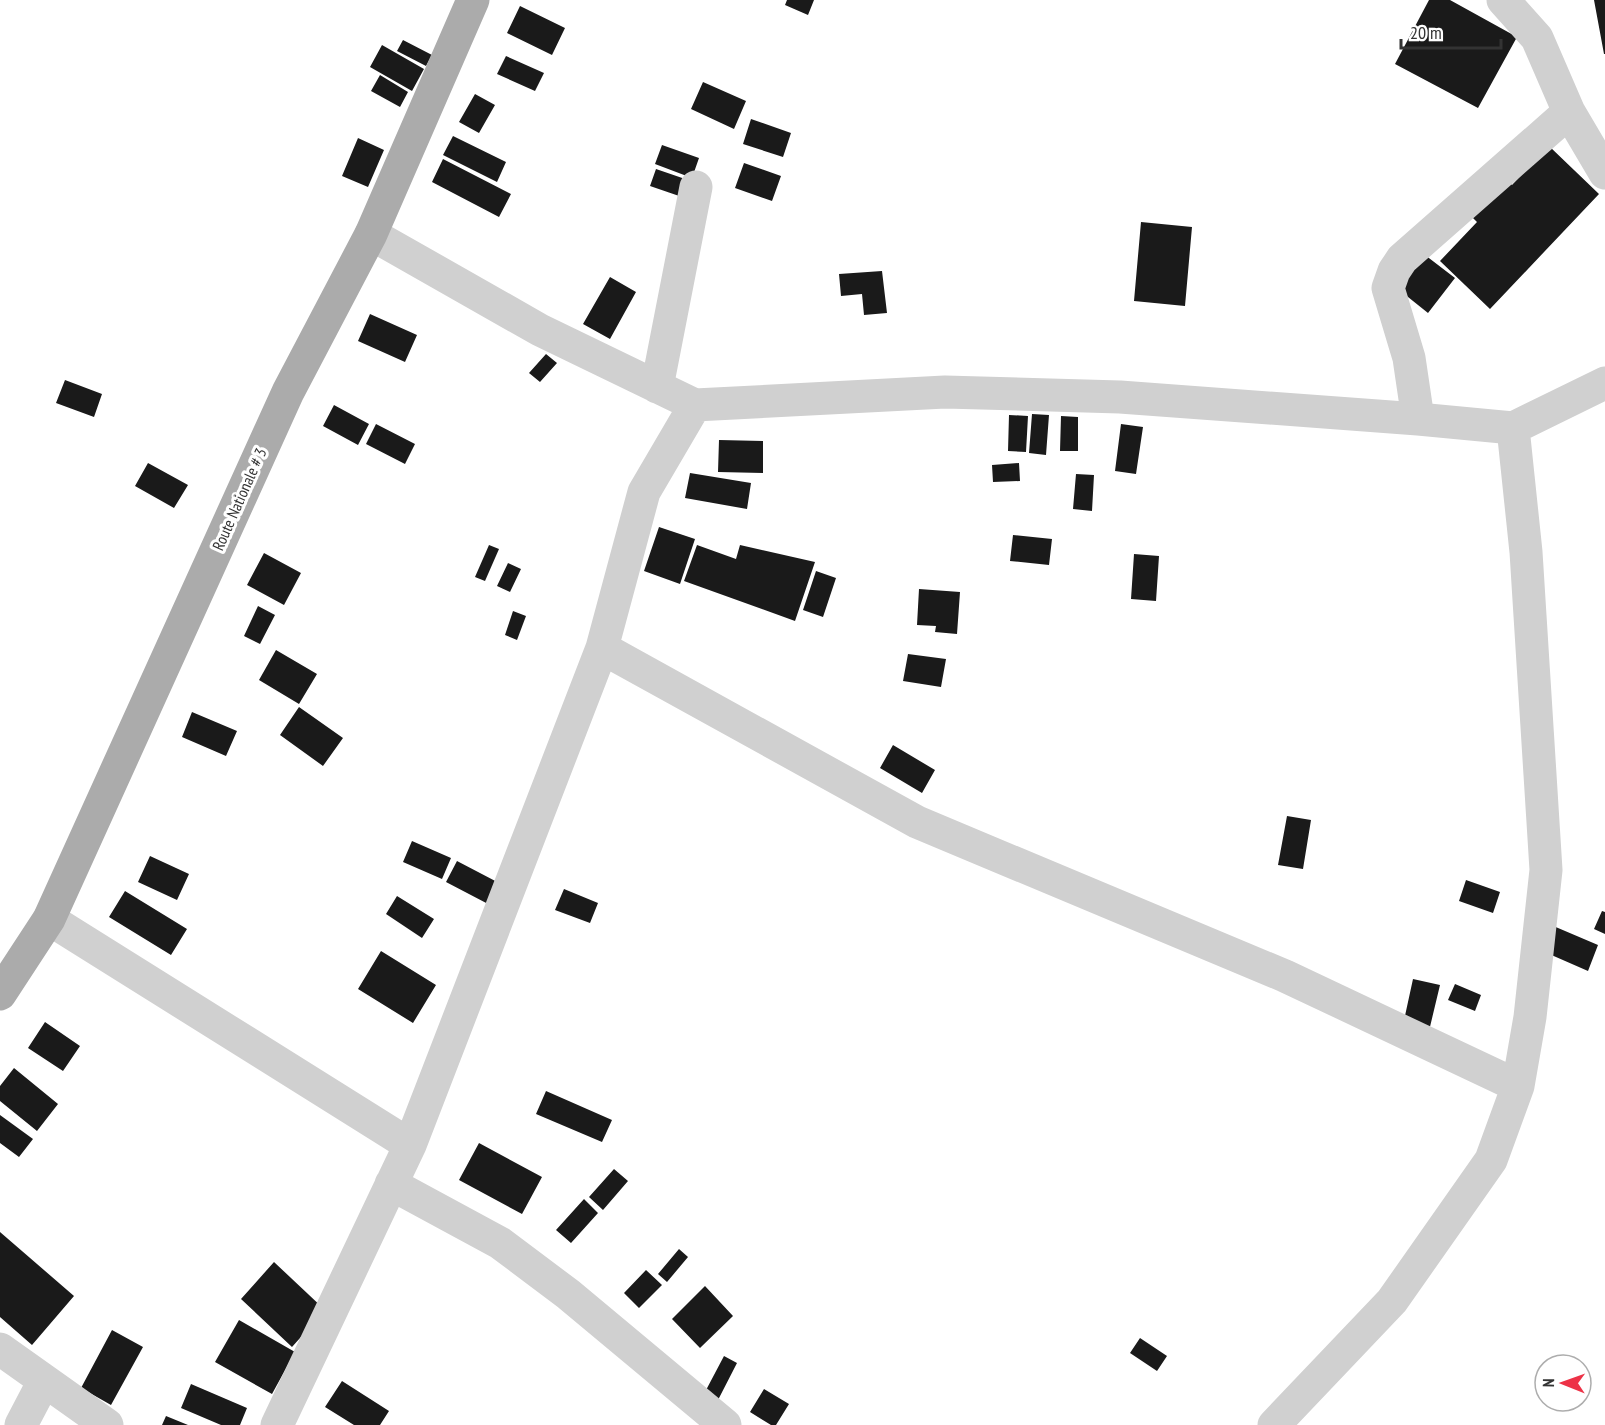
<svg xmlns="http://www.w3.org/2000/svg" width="1605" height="1425" font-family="'PT Sans Narrow',sans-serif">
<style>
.building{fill:#1a1a1a}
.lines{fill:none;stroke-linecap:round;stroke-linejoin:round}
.minor{stroke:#d0d0d0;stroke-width:33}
.major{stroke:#ababab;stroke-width:33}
.labels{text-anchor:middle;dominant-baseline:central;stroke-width:6;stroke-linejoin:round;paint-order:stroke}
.street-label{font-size:16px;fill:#333;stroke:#fff}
</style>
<rect width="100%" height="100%" fill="#fff"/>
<path class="building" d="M787 0H814L808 15 785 5Z
M1429 0H1450L1517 37 1478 108 1395 64Z
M1594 0H1605V54H1604Z
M520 6 565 28 552 55 507 33Z
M403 40 432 55 426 66 397 51Z
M382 45 424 69 412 91 370 67Z
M506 56 544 73 535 91 497 74Z
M380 75 408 92 400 107 371 91Z
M703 82 746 101 734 129 691 109Z
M475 94 495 105 479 133 459 122Z
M751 119 791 133 783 157 743 144Z
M453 136 506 162 497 182 443 155Z
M358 138 384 150 368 187 342 176Z
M662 145 699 158 692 178 655 164Z
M1549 146 1599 194 1490 309 1440 261 1477 222 1464 209 1502 173 1512 185Z
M443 159 511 194 499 217 432 182Z
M744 163 781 176 772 201 735 188Z
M656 169 691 181 685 198 650 186Z
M1141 222 1192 227 1185 306 1134 301Z
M1425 255 1455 278 1428 313 1398 289Z
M882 271 887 313 864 315 862 294 841 296 839 274Z
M610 277 636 292 610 339 583 324Z
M370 314 417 335 405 362 358 341Z
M546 354 557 363 540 382 529 373Z
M65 380 102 394 94 417 56 403Z
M334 405 369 424 358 445 323 426Z
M1032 414 1049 415 1046 455 1029 453Z
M1009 415 1028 416 1026 452 1008 451Z
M1061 416 1078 417V451H1060Z
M376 424 415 444 405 464 366 444Z
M1121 424 1143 427 1136 474 1115 471Z
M719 440 763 441V473L718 472Z
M148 463 188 485 174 508 135 486Z
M1019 463 1020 481 993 482 992 465Z
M690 473 751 483 747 509 685 498Z
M1076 474 1094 475 1092 511 1073 509Z
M659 527 695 539 680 584 644 571Z
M1013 535 1052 539 1049 565 1010 561Z
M489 545 499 549 485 581 475 577Z
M697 545 736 559 740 545 815 562 795 621 684 581Z
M264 553 301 573 284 605 247 585Z
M1134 554 1159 556 1156 601 1131 599Z
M508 563 521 569 510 592 497 586Z
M816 571 836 578 823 617 803 610Z
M919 589 960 592 957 634 935 632 936 626 917 625Z
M258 606 275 615 260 644 244 636Z
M513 611 526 616 517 640 505 635Z
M276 650 317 674 299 704 259 680Z
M908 654 946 659 941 687 903 681Z
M299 707 343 738 323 766 280 735Z
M192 712 237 731 226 756 182 737Z
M893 745 935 770 922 793 880 768Z
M1287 816 1311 820 1303 869 1278 865Z
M412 841 451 858 442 879 403 862Z
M150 856 189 874 177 900 138 882Z
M457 861 501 884 490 905 446 882Z
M1466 880 1500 892 1493 913 1459 901Z
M564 889 598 903 590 923 555 910Z
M125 891 187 929 171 955 109 917Z
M397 896 434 919 422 938 386 914Z
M1602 911 1605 912V934L1594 929Z
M1551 925 1598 945 1588 971 1540 950Z
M381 951 436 985 413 1023 358 989Z
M1413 979 1440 985 1429 1031 1403 1025Z
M1455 984 1481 995 1475 1011 1448 1000Z
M45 1022 80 1046 63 1071 28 1048Z
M14 1068 58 1104 37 1131 0 1101V1086Z
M546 1091 612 1120 602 1142 536 1114Z
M0 1115 33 1139 19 1157 0 1143Z
M479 1143 542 1177 522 1214 459 1180Z
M614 1169 628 1181 603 1210 589 1197Z
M584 1199 598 1213 571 1243 556 1230Z
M0 1232 74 1296 32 1345 0 1317Z
M679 1249 688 1257 667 1282 658 1274Z
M274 1262 325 1310 292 1347 241 1299Z
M646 1270 662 1285 639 1308 624 1293Z
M705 1286 733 1316 700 1348 672 1319Z
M239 1320 295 1352 272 1394 215 1362Z
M112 1330 143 1347 111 1405 81 1388Z
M1140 1338 1167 1356 1157 1371 1130 1353Z
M724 1356 737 1363 718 1400 705 1392Z
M342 1381 389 1411 380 1425H354L325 1407Z
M191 1384 247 1408 240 1425H221L181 1408Z
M764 1389 789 1404 776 1425H771L750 1412Z
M166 1416 188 1425H162Z"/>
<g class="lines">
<path class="minor" d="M1503 0 1537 38 1569 112 1605 173
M371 234 540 330 695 405 945 392 1120 397 1418 419 1513 428 1605 383
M657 387 696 187
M1418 419 1409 358 1388 288 1394 271 1402 259 1569 112
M602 648 917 822 1285 976 1518 1086
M49 919 410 1145
M391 1184 500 1243 568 1294 725 1425
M0 1349 107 1425
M21 1425 44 1381
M277 1425 410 1145 602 648 644 492 695 405
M1274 1425 1392 1301 1491 1160 1518 1086 1530 1017 1546 870 1526 552 1513 428"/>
<path class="major" d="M0 994 49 919 288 392 371 234 473 0"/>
</g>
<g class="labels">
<g class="street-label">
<text transform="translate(239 499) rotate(-66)">Route Nationale # 3</text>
</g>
</g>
<g transform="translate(1563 1383) rotate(271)"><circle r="28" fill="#ffffff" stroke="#adadad" stroke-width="1.5"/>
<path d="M0-4.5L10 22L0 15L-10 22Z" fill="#ed3247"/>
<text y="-9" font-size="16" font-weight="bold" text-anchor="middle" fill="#333333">N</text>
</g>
<path d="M1401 39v9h100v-9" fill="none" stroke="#333333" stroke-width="3"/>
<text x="1410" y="39" font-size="18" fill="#333333" stroke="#ffffff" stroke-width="4.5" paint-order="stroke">20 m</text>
</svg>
